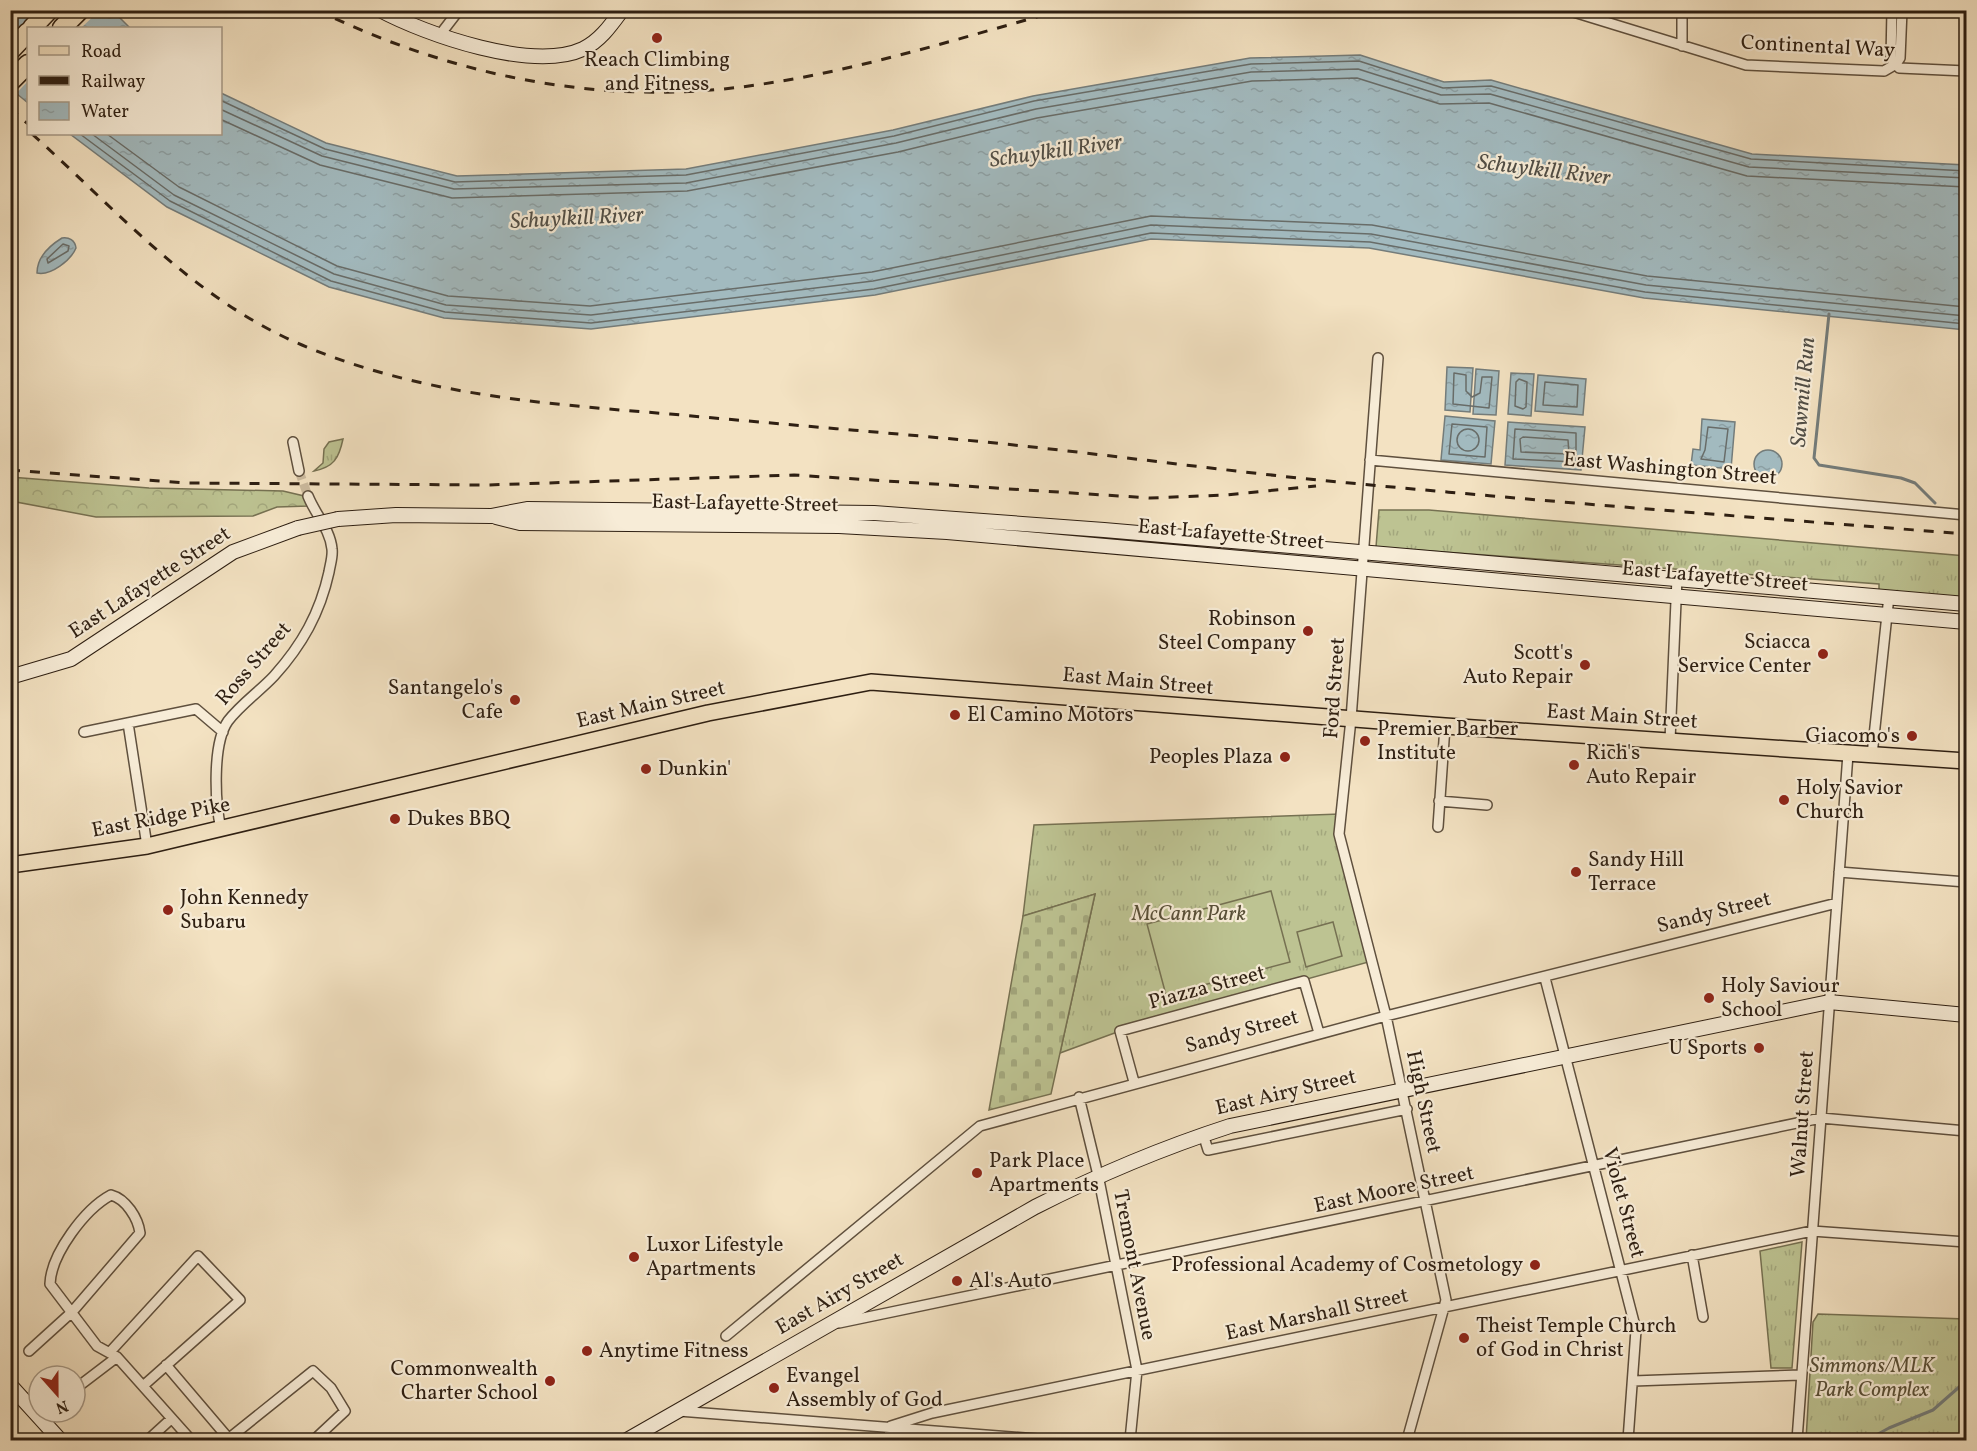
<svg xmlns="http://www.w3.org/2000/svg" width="1977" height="1451" font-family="Vollkorn,serif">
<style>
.grass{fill:url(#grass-tufts);stroke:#767152;stroke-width:1.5}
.forest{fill:url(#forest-crowns);stroke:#767152;stroke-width:1.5}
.cemetery{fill:url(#cemetery-stones);stroke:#767152;stroke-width:1.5}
.garden{fill:#bdc392;stroke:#767152;stroke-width:1.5}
.water{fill:url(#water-ripples);stroke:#747c7a;stroke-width:1.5}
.pier{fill:#f3e2c2}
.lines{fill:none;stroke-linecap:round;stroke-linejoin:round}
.shore{stroke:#686c68;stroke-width:1.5}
.stream{stroke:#747c7a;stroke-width:3}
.street-tunnel{stroke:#ccbb9f;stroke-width:9;stroke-dasharray:9 4.5;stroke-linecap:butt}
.street-casing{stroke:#5f503e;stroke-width:12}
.secondary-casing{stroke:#2e1f12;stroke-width:16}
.primary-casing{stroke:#2e1f12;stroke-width:18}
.highway-casing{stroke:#2e1f12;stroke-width:21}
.street{stroke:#f7ecd7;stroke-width:9}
.secondary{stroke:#f7ecd7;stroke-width:14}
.primary{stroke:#f3e2c2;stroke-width:15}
.highway{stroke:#f3e2c2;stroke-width:18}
.rail{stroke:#2e1f12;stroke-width:3;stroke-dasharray:10 10;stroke-linecap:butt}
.secondary-bridge-casing{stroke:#2e1f12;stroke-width:16;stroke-linecap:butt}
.secondary-bridge{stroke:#f7ecd7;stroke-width:14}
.poi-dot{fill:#8f2418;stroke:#f7ecd7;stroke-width:2}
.labels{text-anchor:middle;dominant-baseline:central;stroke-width:4.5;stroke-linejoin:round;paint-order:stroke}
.street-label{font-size:21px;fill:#2e1f12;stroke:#f7ecd7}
.poi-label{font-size:21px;fill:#2e1f12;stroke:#f7ecd7;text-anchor:start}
.park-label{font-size:21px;font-style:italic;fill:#595038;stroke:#f7ecd7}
.water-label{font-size:22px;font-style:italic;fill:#514e46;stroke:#f7ecd7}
</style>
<defs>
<pattern id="grass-tufts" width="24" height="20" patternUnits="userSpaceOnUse" patternTransform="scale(1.5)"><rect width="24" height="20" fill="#bdc392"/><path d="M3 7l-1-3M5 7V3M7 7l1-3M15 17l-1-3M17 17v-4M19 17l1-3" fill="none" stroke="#a3a77d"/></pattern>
<pattern id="forest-crowns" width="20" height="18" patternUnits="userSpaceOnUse" patternTransform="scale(1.5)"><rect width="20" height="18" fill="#bdc392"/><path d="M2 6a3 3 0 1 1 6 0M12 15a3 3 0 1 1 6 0" fill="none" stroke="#a3a77d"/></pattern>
<pattern id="cemetery-stones" width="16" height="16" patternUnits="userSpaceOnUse" patternTransform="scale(1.5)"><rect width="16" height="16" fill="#bdc392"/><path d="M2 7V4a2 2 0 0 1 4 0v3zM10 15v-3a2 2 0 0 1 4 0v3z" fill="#a3a77d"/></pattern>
<pattern id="water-ripples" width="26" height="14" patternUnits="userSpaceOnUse" patternTransform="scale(1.5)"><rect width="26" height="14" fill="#a2babf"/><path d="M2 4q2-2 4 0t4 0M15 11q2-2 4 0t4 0" fill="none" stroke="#8c9fa3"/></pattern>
</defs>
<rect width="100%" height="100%" fill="#f3e2c2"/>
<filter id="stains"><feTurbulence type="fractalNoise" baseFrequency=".00333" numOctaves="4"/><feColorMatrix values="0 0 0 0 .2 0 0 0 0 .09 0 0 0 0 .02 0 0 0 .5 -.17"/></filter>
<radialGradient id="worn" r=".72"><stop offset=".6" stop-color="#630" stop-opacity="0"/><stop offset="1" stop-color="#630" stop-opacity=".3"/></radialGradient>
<path class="grass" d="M343 439C339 458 334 467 314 471L323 463 324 449 329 442Z
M1379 510H1429L1966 556V595H1963L1960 599 1879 592V584L1376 547Z
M1340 814 1339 834 1372 961 1120 1031 1060 1053 1095 894 1023 916 1034 825Z
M1802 1242 1792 1368H1771L1760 1251Z
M1818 1314 1966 1319V1440H1806L1813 1322Z"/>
<path class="forest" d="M10 477 149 488 283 491 304 496 308 506 277 507 253 516 96 517 11 501Z"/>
<path class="cemetery" d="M1095 894 1051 1094 989 1110 1023 916Z"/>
<path class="garden" d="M1271 891 1290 962 1166 995 1147 924Z
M1333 922 1342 956 1306 967 1297 932Z"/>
<path class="water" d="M112 10 130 28H28V103L11 89V11Z
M1360 55 1444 82 1491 80 1752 154 1966 165V330L1644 298 1369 248 1151 239 875 295 591 329 444 318 329 287 167 207 70 134H220L221 93 326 143 457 176 686 169 893 130 1033 96 1250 58Z
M62 238C69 237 75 240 76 248 71 260 51 276 37 273 37 257 49 246 62 238Z
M1447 367 1473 368 1470 412 1445 410Z
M1476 369 1499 371 1496 415 1473 414Z
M1511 373 1534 374 1531 416 1508 414Z
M1538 375 1586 379 1583 415 1535 411Z
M1445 416 1495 421 1491 464 1441 460Z
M1702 419 1735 422 1731 469 1691 465 1693 449 1700 450Z
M1508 422 1585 427 1581 470 1505 465Z
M1754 464a14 14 0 1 1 28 0a14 14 0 1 1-28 0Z"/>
<path class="pier" d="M38 11H99L81 28H28V81L14 96 10 93 11 39Z"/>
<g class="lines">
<path class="shore" d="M220 100 325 149 455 182 686 175 894 136 1034 101 1251 64 1359 61 1443 88 1491 86 1751 159 1966 171
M220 109 322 156 454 189 686 183 896 143 1036 109 1251 72 1358 69 1441 95 1490 94 1749 167 1966 178
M220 119 320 165 452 198 687 191 898 152 1037 118 1252 81 1357 78 1440 104 1489 103 1747 176 1966 187
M80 134 170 201 331 281 445 312 591 323 874 289 1151 233 1370 242 1645 292 1966 324
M92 134 174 195 334 274 446 305 591 315 873 281 1151 225 1371 234 1646 285 1966 316
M107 134 179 187 337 266 448 296 590 306 872 272 1151 216 1372 225 1647 276 1966 307
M63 244 69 246 68 251 48 263 47 259Z
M1454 373 1466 375V391L1472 397 1480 393 1482 377H1492L1489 408 1453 404Z
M1519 379 1527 382 1526 407 1523 409 1515 406 1516 382Z
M1545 382 1578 385 1577 407 1543 405Z
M1452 424 1487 427 1485 457 1449 454Z
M1708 427 1728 429 1724 462 1701 459 1705 450Z
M1515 429 1576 433V462L1513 459Z
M1457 440a11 11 0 1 1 22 0a11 11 0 1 1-22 0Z
M1523 437 1568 440 1569 454 1521 452 1520 439Z"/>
<path class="stream" d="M1829 314 1814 458 1819 465 1901 478 1915 483 1935 503
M1867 1440 1889 1428 1933 1410 1966 1381"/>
<path class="street-tunnel" d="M299 471 308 496"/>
<defs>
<path id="street" d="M1567 10 1746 65 1884 71 1896 64
M1892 10 1891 58 1899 68 1966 71
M439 36 459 10
M1682 46V10
M1896 64 1900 58 1902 10
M1378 358 1351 719 1339 834 1386 1016 1446 1300 1407 1440
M293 442 299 471
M1370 460 1966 515
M128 723 147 846
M84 732 196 709 223 732
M1670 740 1677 578
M1872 755 1889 596
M1439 801 1487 805
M1438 827 1445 726
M221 829C215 803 212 744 228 721 241 704 260 691 274 676 302 645 320 613 329 572 330 565 333 557 332 549 330 529 315 514 308 496
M1839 872 1966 882
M1545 978 1636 1330 1628 1440
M1134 1082 1120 1031 1304 981 1319 1033
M1079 1097 1098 1175 1137 1370 1130 1440
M1203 1134 1208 1150 1407 1109
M1692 1255 1703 1317
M839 1323 1821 1118 1966 1131
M726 1336 980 1126 1386 1016 1837 903
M29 1351 72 1312 140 1233C138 1218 126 1199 111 1195 85 1209 51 1254 50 1284L97 1346 117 1357 191 1440
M110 1352 198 1256 240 1300 143 1386
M166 1365 229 1439
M1633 1381 1800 1375
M75 1389 117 1357
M679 1411 1050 1440
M891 1426 932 1413 1812 1231 1966 1242
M148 1440 171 1419
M227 1440 313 1371 331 1388 345 1411 314 1440
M888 1440 891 1426
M1797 1440 1848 754"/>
<path id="secondary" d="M380 10C427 35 533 72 583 49 600 41 611 25 622 10
M496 517 520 523 839 526 947 532 1966 622
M338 519 396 515 491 516 527 509 874 513 1104 530 1966 604
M10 677 71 659 233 552 298 528
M10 1385 60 1440
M627 1440 1035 1207C1098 1175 1162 1148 1230 1126L1829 1002 1966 1015"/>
<path id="primary" d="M10 865 147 846 708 713 871 682 1445 726 1966 761"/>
<path id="highway" d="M32 28 49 10
M62 28 80 10
M10 51 28 32
M10 82 28 64"/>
</defs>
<use href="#street" class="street-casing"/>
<use href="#secondary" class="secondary-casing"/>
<use href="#primary" class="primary-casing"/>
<use href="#highway" class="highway-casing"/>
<use href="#street" class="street"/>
<use href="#secondary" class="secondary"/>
<use href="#primary" class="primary"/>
<use href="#highway" class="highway"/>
<path class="rail" d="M317 10C457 78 608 108 763 84 864 69 963 37 1062 10
M10 23 23 10
M10 108 28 124
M32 134C118 211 193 299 302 345 420 395 545 404 670 414 768 423 866 431 964 440 1082 451 1200 468 1318 480 1534 501 1750 517 1966 534
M10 470 186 483 486 485 794 475 1150 498 1226 495 1316 486"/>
<defs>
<path id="secondary-bridge" d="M298 528 338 519"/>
</defs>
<use href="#secondary-bridge" class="secondary-bridge-casing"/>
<use href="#secondary-bridge" class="secondary-bridge"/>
</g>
<g class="poi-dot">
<circle cx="657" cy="38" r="6"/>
<circle cx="1308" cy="631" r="6"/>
<circle cx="1823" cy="654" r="6"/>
<circle cx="1585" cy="665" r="6"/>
<circle cx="515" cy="700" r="6"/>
<circle cx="955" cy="715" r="6"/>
<circle cx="1912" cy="736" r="6"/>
<circle cx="1365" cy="741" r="6"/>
<circle cx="1285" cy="757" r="6"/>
<circle cx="1574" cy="765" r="6"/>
<circle cx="646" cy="769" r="6"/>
<circle cx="1784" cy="800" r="6"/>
<circle cx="395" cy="819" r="6"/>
<circle cx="1576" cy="872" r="6"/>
<circle cx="168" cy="910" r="6"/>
<circle cx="1709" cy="998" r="6"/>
<circle cx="1759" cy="1048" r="6"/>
<circle cx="977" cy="1173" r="6"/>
<circle cx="634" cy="1257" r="6"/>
<circle cx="1535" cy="1265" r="6"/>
<circle cx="957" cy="1281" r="6"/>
<circle cx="1464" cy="1338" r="6"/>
<circle cx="587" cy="1351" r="6"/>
<circle cx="550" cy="1381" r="6"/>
<circle cx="774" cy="1388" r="6"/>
</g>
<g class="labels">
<g class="street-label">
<text transform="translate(1818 47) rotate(3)">Continental Way</text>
<text transform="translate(1670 469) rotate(5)">East Washington Street</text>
<text transform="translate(745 504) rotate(1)">East Lafayette Street</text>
<text transform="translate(1231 535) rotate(5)">East Lafayette Street</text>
<text transform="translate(1715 577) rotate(5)">East Lafayette Street</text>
<text transform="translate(150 583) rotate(-33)">East Lafayette Street</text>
<text transform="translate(254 664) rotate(-49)">Ross Street</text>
<text transform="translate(1138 682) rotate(5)">East Main Street</text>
<text transform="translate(1335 688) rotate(-86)">Ford Street</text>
<text transform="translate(651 705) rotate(-13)">East Main Street</text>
<text transform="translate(1622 717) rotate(4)">East Main Street</text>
<text transform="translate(161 818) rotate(-11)">East Ridge Pike</text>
<text transform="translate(1714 913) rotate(-14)">Sandy Street</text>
<text transform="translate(1207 988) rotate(-15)">Piazza Street</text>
<text transform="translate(1242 1032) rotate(-15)">Sandy Street</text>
<text transform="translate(1286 1093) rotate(-13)">East Airy Street</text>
<text transform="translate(1423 1102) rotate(78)">High Street</text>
<text transform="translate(1803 1114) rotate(-86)">Walnut Street</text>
<text transform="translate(1394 1190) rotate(-12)">East Moore Street</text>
<text transform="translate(1623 1203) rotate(75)">Violet Street</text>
<text transform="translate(1134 1265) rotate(79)">Tremont Avenue</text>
<text transform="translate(840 1294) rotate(-30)">East Airy Street</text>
<text transform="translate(1317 1315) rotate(-12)">East Marshall Street</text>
</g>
<g class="poi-label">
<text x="657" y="60" text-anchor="middle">Reach Climbing<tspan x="657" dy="24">and Fitness</tspan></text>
<text x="1296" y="619" text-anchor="end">Robinson<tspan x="1296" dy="24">Steel Company</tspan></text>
<text x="1811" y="642" text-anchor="end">Sciacca<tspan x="1811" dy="24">Service Center</tspan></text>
<text x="1573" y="653" text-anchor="end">Scott's<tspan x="1573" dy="24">Auto Repair</tspan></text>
<text x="503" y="688" text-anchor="end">Santangelo's<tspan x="503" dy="24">Cafe</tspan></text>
<text x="967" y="715">El Camino Motors</text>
<text x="1377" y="729">Premier Barber<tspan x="1377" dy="24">Institute</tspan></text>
<text x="1900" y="736" text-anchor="end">Giacomo's</text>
<text x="1586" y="753">Rich's<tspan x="1586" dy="24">Auto Repair</tspan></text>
<text x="1273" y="757" text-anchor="end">Peoples Plaza</text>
<text x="658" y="769">Dunkin'</text>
<text x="1796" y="788">Holy Savior<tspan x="1796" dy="24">Church</tspan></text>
<text x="407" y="819">Dukes BBQ</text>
<text x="1588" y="860">Sandy Hill<tspan x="1588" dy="24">Terrace</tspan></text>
<text x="180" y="898">John Kennedy<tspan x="180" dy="24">Subaru</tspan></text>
<text x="1721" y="986">Holy Saviour<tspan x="1721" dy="24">School</tspan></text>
<text x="1747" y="1048" text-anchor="end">U Sports</text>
<text x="989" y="1161">Park Place<tspan x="989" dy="24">Apartments</tspan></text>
<text x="646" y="1245">Luxor Lifestyle<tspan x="646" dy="24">Apartments</tspan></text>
<text x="1523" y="1265" text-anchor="end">Professional Academy of Cosmetology</text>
<text x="969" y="1281">Al's Auto</text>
<text x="1476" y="1326">Theist Temple Church<tspan x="1476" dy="24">of God in Christ</tspan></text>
<text x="599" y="1351">Anytime Fitness</text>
<text x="538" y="1369" text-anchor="end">Commonwealth<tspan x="538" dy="24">Charter School</tspan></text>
<text x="786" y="1376">Evangel<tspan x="786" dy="24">Assembly of God</tspan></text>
</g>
<g class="park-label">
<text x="1189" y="914">McCann Park</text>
<text x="1872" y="1366">Simmons/MLK<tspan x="1872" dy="24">Park Complex</tspan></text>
</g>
<g class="water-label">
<text transform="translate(1056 152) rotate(-8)">Schuylkill River</text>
<text transform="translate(1544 171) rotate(7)">Schuylkill River</text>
<text transform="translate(577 219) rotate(-3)">Schuylkill River</text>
<text transform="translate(1804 392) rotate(-85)">Sawmill Run</text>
</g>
</g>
<rect width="1977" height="1451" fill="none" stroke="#f3e2c2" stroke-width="36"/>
<rect x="12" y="12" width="1953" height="1427" fill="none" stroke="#2e1f12" stroke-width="3"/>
<rect x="18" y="18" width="1941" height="1415" fill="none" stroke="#2e1f12" stroke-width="1.5"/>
<rect x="27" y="27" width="195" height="108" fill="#f7ecd7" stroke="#a79a88" stroke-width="1.5"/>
<rect x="39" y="46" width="30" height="9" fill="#f3e2c2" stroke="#a79a88" stroke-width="1.5"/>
<text x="81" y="57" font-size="18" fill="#2e1f12">Road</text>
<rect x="39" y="76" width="30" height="9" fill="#2e1f12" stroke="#a79a88" stroke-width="1.5"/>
<text x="81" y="87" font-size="18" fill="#2e1f12">Railway</text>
<rect x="39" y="102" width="30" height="18" fill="url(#water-ripples)" stroke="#a79a88" stroke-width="1.5"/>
<text x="81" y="117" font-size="18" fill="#2e1f12">Water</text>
<g transform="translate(57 1394) rotate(159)"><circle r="28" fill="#f7ecd7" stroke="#a79a88" stroke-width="1.5"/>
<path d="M0-4.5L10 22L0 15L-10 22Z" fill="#8f2418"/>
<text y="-9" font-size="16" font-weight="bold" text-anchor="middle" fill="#2e1f12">N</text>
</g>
<rect width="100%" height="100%" filter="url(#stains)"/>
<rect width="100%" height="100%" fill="url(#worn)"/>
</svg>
